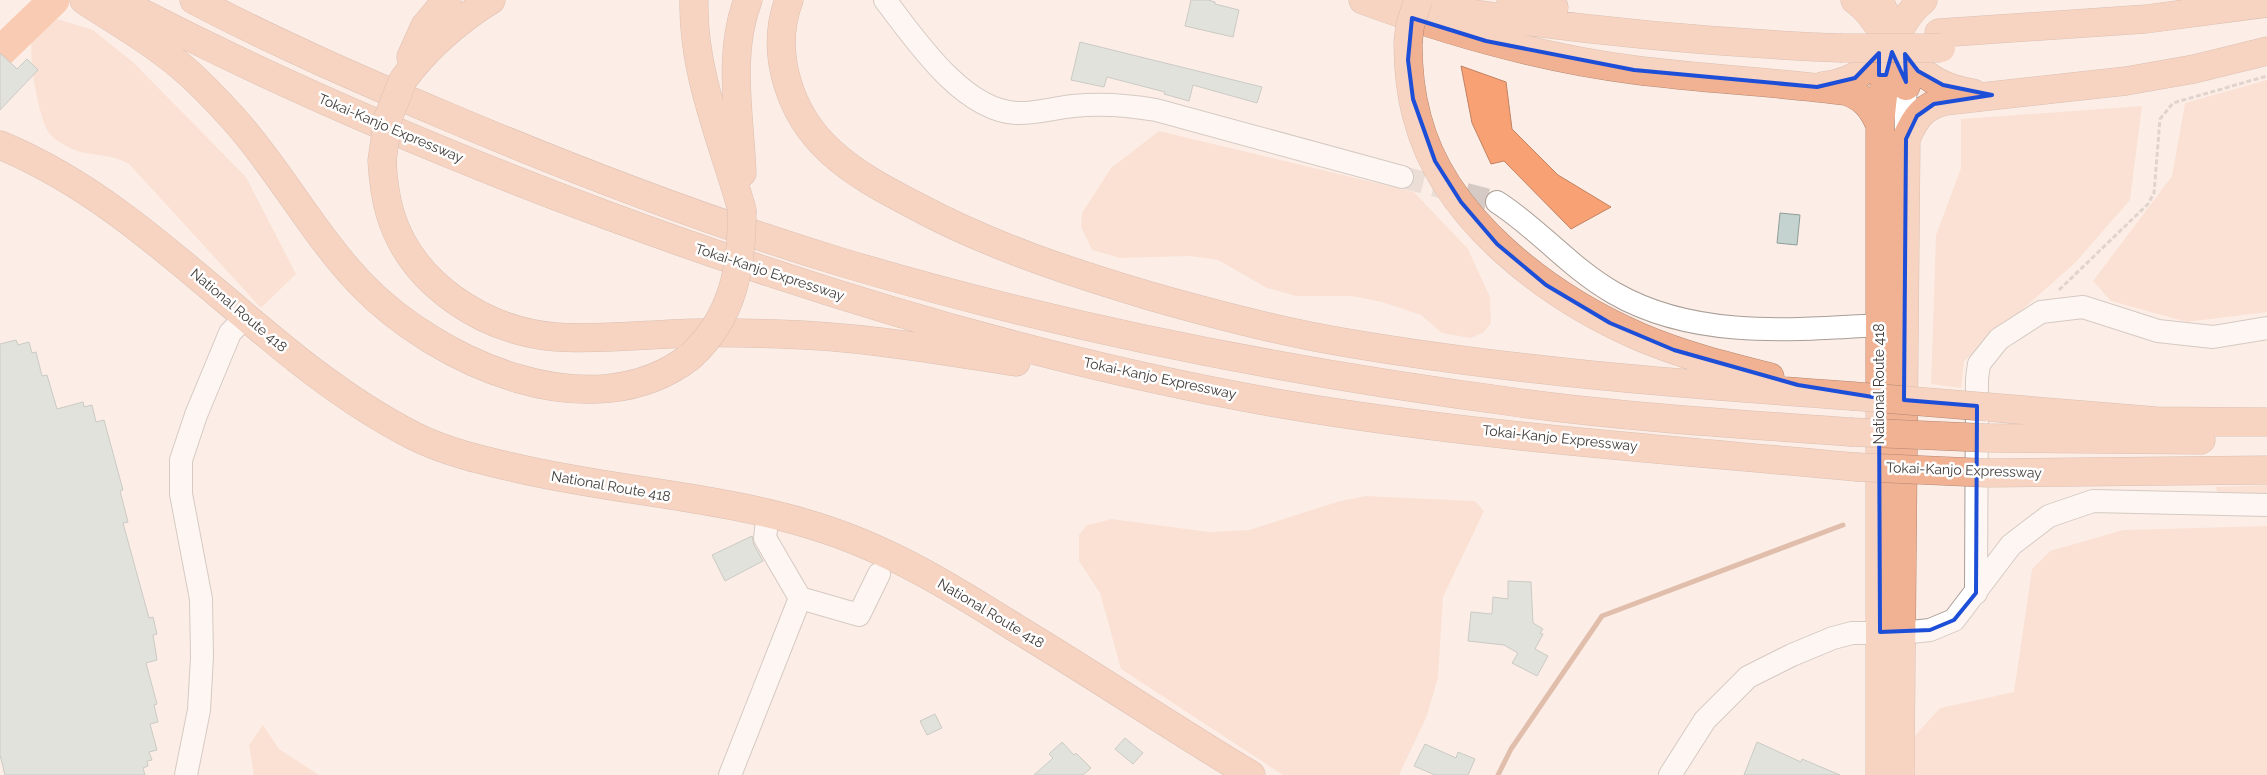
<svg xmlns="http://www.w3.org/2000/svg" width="2267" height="775" font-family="Raleway,sans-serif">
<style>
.green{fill:#f9d1bd}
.water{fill:#f8a174;stroke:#c18262}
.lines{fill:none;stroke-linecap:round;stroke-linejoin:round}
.stream{stroke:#c18262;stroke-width:5}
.river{stroke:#f8a174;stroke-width:31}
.building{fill:#c4d3cf;stroke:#8f9d99}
.minor-tunnel{stroke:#d6cac4;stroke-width:22;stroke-dasharray:22 11;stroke-linecap:butt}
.minor-casing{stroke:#a99d96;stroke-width:24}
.highway-casing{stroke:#b38873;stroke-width:29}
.path{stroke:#bfb4ae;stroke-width:3;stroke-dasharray:5 2.5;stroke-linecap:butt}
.minor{stroke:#fff;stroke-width:22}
.highway{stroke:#f1b293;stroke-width:28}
.highway-bridge-casing{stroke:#b38873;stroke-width:29;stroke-linecap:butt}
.highway-bridge{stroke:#f1b293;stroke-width:28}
.marked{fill:none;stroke:#1d4ed8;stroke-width:4;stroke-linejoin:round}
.labels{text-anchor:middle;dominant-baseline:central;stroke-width:5;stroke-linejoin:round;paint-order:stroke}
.street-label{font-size:14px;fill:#403b38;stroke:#fefefe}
</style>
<rect width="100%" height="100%" fill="#fceee7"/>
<path class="green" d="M54 18 93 30 134 63 246 177 296 274 261 308 129 164C108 152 87 157 70 148 64 145 52 138 48 132 37 111 27 54 33 31Z
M2267 80V312L2187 322 2111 301 2093 281 2172 176 2185 103Z
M2142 106 2130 200 2076 262 1964 361 1961 388 1931 384 1936 235 1961 168V119Z
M1159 131 1414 192 1468 249 1490 297 1491 323 1483 333 1470 338 1442 333 1421 315 1382 302 1352 296H1296L1267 288 1218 260 1190 256 1120 258 1092 250 1081 227 1082 213 1111 168Z
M2267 485V500L2221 498 2215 487Z
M1366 496 1475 501 1484 511 1443 597 1438 678 1426 718 1399 775H1283L1121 669 1100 593 1079 561V535L1087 525 1112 519 1209 532 1249 530 1340 501Z
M2267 526V775H1901L1900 752 1940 708 2014 692 2032 569 2050 551 2123 530Z
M263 725 279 749 319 775H254L249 745Z"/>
<path class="water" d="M1461 66 1506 82 1512 129 1558 175 1611 207 1571 229 1504 161 1491 164 1472 123Z"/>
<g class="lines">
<path class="stream" d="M1498 775 1511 749 1602 616 1843 525"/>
<path class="river" d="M0 52 54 0"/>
</g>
<path class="building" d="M1191 0H1208L1215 2V4L1239 10 1233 37 1185 26Z
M1080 42 1262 87 1257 103 1193 85 1189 101 1164 94 1165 92 1107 77 1104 87 1071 80Z
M0 53 17 69 27 59 38 70 0 110Z
M1780 213 1800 215 1797 245 1777 243Z
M16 340 18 345 29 342 32 353 36 352 42 376 47 375 57 409 83 402 84 407 92 405 96 422 104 420 123 490 120 491 128 522 123 523 149 618 153 617 157 634 153 635 157 660 146 663 157 704 154 705 158 722 150 724 157 750 149 752 152 760 147 761 148 766 143 768 145 775H5L0 755V344Z
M752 536 754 545 763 561 725 581 712 555Z
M1508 581 1531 582 1533 623 1543 629 1540 633 1543 634 1535 649 1548 656 1537 676 1512 663 1518 653 1504 645 1468 641 1471 612 1492 614 1493 597 1508 599Z
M935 714 942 728 927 735 920 721Z
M1125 738 1143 753 1133 764 1115 749Z
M1062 742 1074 755 1076 753 1091 768 1083 775H1034L1053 758 1049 754Z
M1757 742 1801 762 1802 759 1840 775H1744Z
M1425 744 1456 758 1458 752 1475 759 1468 775H1435L1414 766Z"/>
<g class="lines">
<path class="minor-tunnel" d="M1402 177 1497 202"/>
<defs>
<path id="minor" d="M885 0C915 39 962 110 1016 113 1035 114 1054 108 1073 106 1101 103 1128 105 1156 110L1402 177
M1905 68 1906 139
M1497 202C1539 229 1570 268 1614 293 1694 339 1791 330 1879 325
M768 513 765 538 800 598 859 615 879 574
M1976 593 1977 379 1979 364 1999 339 2041 312 2083 307 2158 331 2213 337 2267 328
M186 775 199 710 202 657 201 599 181 494V460L196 415 230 333 246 316
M730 775 800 598
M1670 775 1705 720 1748 677 1792 655 1833 638 1852 633H1902L1930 630 1954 620 2011 545 2049 516 2093 501 2267 505"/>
<path id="highway" d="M84 0C111 18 139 34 164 53 192 73 217 100 239 125 283 176 315 236 361 284 437 363 593 433 691 356
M117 0C275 83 442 154 609 216 826 296 1048 363 1276 403 1467 436 1663 449 1856 467
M194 0C276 43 361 80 446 116 576 171 709 222 844 263 1062 328 1288 372 1514 402 1625 417 1738 424 1850 432
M694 0C692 72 723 142 742 210
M789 0C769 53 790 115 831 152 855 174 885 190 914 205 988 245 1069 272 1150 296 1213 314 1277 331 1342 342 1511 371 1681 384 1852 396
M1363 0C1452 33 1540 58 1635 70 1705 79 1776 82 1846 91 1865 98 1872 107 1880 125
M1511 0 1554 7
M1855 0C1882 19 1894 57 1906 86
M1879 0C1900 48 1915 85 1973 93
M1411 4C1554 28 1696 42 1840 48
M1939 33 2146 19 2267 3
M1408 42C1408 67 1410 92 1417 117 1443 219 1548 297 1640 337 1682 355 1726 366 1770 377
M411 57 425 26 447 0
M403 80C427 47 456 22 491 0
M1823 86C1859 82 1874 65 1890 35
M0 145C159 211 262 359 414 436 446 452 481 460 516 468 618 492 725 496 824 529 892 551 954 589 1014 627 1094 675 1171 727 1251 775
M382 161C383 178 385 196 390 213 411 284 484 331 556 337 603 340 650 334 696 333 724 332 752 333 779 334 859 336 938 350 1016 362
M742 173C740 118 727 54 748 0
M1987 407 2156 421 2267 422
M1988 438 2201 440
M1988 473 2267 470
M1880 775V125C1884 83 1887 29 1923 0
M1900 775 1906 139C1915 118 1923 106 1945 101L2126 81 2194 69 2267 51"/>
</defs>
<use href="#minor" class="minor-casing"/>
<use href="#highway" class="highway-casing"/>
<path class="path" d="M2059 290 2148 204 2154 193 2160 119 2173 103 2267 76"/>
<use href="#minor" class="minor"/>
<use href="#highway" class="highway"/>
<defs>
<path id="highway-bridge" d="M1408 42 1410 26 1418 0
M1840 48H1941
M382 161 388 118 403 80
M691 356C734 316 742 266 742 210
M1852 396 1987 407
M1850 432 1988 438
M1856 467 1988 473"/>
</defs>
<use href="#highway-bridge" class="highway-bridge-casing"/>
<use href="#highway-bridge" class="highway-bridge"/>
</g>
<path d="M0 0H2267V775H0ZM1412 18 1486 41 1634 70 1817 87 1855 78 1879 53V75H1886L1892 52 1906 82 1905 54 1918 71 1943 85 1992 95 1934 104 1917 116 1906 139 1904 400 1977 406 1976 593 1954 620 1930 630 1880 632 1879 398 1798 385 1674 350 1610 323 1546 285 1497 244 1461 202 1435 161 1413 99 1408 60Z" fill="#fceee7" fill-opacity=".55" fill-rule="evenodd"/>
<path class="marked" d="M1412 18 1486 41 1634 70 1817 87 1855 78 1879 53V75H1886L1892 52 1906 82 1905 54 1918 71 1943 85 1992 95 1934 104 1917 116 1906 139 1904 400 1977 406 1976 593 1954 620 1930 630 1880 632 1879 398 1798 385 1674 350 1610 323 1546 285 1497 244 1461 202 1435 161 1413 99 1408 60Z"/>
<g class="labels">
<g class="street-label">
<text transform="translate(391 128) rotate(23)">Tokai-Kanjo Expressway</text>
<text transform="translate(770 272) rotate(18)">Tokai-Kanjo Expressway</text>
<text transform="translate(239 310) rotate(40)">National Route 418</text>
<text transform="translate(1160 378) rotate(12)">Tokai-Kanjo Expressway</text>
<text transform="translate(1879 384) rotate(-90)">National Route 418</text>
<text transform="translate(1560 438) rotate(6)">Tokai-Kanjo Expressway</text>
<text transform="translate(1964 470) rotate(2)">Tokai-Kanjo Expressway</text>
<text transform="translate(611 486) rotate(10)">National Route 418</text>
<text transform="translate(991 613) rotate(31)">National Route 418</text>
</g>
</g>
</svg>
